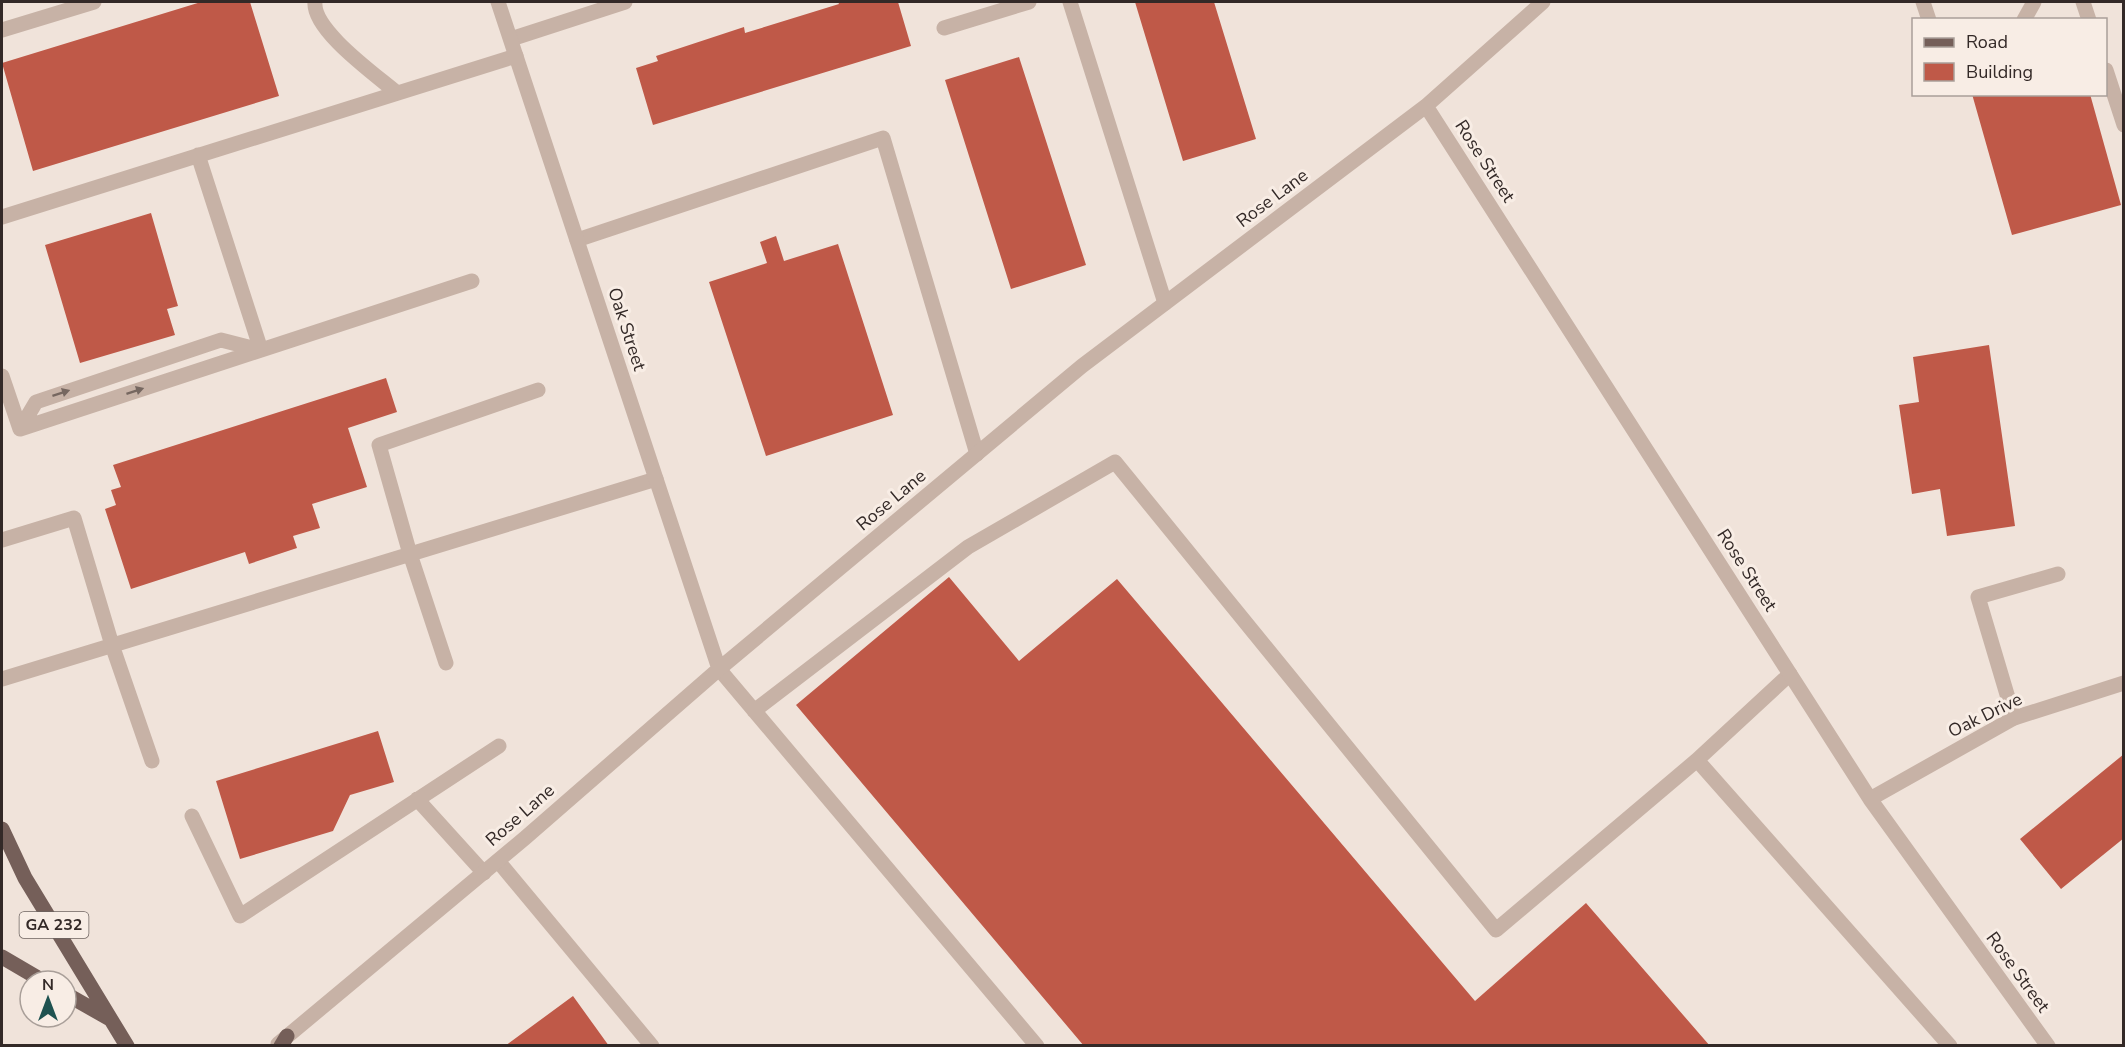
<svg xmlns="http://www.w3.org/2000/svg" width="2125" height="1047" font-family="'Nunito Sans',sans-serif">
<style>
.building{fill:#bf5948}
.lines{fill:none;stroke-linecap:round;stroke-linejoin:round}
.lane{stroke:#c7b2a6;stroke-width:15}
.street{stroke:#c7b2a6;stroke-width:15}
.primary{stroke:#755f59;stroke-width:15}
.oneway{fill:#766760}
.labels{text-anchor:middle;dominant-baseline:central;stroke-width:6;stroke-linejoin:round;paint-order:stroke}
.shield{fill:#f8ede5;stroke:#6e6460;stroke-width:1.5}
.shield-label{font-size:16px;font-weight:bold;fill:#332927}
.street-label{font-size:18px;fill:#332927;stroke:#f8ede5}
</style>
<rect width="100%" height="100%" fill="#f0e3da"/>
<path class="building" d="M201 2H250L279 96 33 171 2 63Z
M838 2H898L911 46 653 125 636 68 658 61 656 56 744 27 745 33 839 4Z
M1135 2H1214L1256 139 1183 161Z
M1019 57 1086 265 1011 289 945 80Z
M1972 94H2090L2121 205 2012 235Z
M151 213 178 306 167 309 175 335 80 363 45 245Z
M776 236 784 261 838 244 893 415 766 456 709 282 767 263 760 242Z
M1989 345 2015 526 1947 536 1940 489 1912 494 1899 405 1919 402 1913 357Z
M386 378 397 412 348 428 367 487 312 504 320 528 293 536 297 548 249 564 245 552 131 589 105 509 116 505 111 490 121 487 113 465Z
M949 577 1019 661 1117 579 1475 1001 1586 903 1710 1046H1084L796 705Z
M378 731 394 782 350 795 333 831 240 859 216 781Z
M2124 754V838L2061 889 2020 839Z
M573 996 609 1046H505Z"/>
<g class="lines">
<path class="lane" d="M315 2C312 30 376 75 397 93
M1070 2 1165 303
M1923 2 1929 20
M2083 2 2089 20
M2024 20 2034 2
M944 28 1029 2
M2 30 94 2
M511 39 625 2
M2106 70 2124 125
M198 155 261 350
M2 217 516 56
M577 240 883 138 977 454
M2 376 20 429
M20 429 472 281
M20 429 36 402 221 340 260 350
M2 540 74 518 112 645 152 761
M446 663 410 554 379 445 538 390
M719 669 1037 1046
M1790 674 1697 760 1950 1046
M2 679 656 479
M754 711 968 547 1115 462 1496 930 1697 760
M2014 718 1978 597 2058 574
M417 799 484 873
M192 816 240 916 499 746
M498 861 652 1046"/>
<path class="street" d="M498 2 719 669
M1426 106 1870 799 2048 1046
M1870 799 2014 718 2124 683
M278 1044 525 838 719 669 1082 366 1426 106 1543 2"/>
<path class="primary" d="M2 829 25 878 127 1046
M2 957 43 981
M66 994 110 1019
M281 1046 287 1036"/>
</g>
<defs><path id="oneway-solid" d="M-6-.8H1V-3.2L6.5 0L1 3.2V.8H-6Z" transform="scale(1.5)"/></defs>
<g class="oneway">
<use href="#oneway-solid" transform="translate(135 391) rotate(-18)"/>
<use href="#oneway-solid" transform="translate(61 393) rotate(-18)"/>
</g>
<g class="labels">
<rect class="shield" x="19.5" y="912" width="69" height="26" rx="4.5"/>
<g class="shield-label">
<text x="54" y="925">GA 232</text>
</g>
<g class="street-label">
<text transform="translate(1485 161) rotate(57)">Rose Street</text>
<text transform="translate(1272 198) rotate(-37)">Rose Lane</text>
<text transform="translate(627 329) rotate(72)">Oak Street</text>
<text transform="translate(891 500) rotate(-40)">Rose Lane</text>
<text transform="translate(1747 570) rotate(57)">Rose Street</text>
<text transform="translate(1985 715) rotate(-26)">Oak Drive</text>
<text transform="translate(520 815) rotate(-41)">Rose Lane</text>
<text transform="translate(2018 972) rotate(54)">Rose Street</text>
</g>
</g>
<rect width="2125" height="1047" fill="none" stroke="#332927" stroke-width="6"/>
<rect x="1912" y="18" width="195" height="78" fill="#f8ede5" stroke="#a99f99" stroke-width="1.5"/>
<rect x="1924" y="38" width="30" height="9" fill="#755f59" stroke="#a99f99" stroke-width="1.5"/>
<text x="1966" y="48" font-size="18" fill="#332927">Road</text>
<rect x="1924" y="63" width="30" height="18" fill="#bf5948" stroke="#a99f99" stroke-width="1.5"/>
<text x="1966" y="78" font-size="18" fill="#332927">Building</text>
<g transform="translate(48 999)"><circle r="28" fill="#f8ede5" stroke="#a99f99" stroke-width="1.5"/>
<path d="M0-4.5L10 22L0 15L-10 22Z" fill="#1f5250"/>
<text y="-9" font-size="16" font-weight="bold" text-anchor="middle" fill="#332927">N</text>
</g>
</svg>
